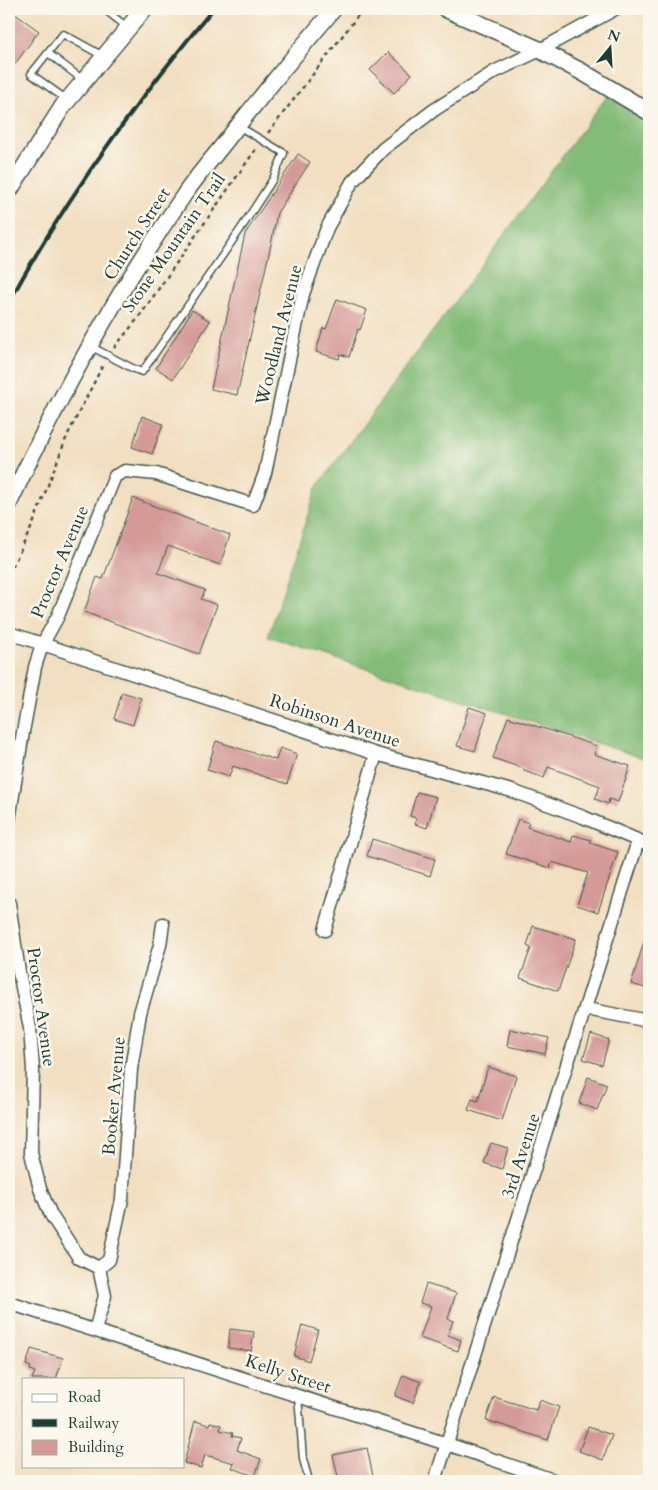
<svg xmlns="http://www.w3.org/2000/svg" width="658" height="1490" font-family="Cardo,serif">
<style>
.forest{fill:#83bb78;stroke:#517c56}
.building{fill:#d49a98}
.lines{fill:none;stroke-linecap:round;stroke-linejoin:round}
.service-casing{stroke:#3f5549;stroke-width:9}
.minor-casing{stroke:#3f5549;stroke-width:15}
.tertiary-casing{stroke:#3f5549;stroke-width:18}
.secondary-casing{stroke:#3f5549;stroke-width:19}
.path{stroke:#3f5549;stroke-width:2.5;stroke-dasharray:4 4;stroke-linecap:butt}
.service{stroke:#fff;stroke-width:6}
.minor{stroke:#fff;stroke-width:12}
.tertiary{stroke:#fff;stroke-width:15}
.secondary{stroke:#fff;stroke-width:16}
.rail{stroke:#1f3d34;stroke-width:4}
.labels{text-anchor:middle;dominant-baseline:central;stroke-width:5;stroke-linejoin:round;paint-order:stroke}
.street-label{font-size:18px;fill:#1f3d34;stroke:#fbf7ec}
</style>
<rect width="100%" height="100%" fill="#fbf7ec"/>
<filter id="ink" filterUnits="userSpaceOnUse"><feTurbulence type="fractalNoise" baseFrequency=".02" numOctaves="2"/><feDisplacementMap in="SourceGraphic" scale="10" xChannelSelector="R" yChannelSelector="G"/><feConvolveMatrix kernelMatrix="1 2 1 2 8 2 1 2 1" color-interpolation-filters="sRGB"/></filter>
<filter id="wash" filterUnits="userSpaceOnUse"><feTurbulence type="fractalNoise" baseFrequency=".0096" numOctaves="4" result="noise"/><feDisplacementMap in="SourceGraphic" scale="20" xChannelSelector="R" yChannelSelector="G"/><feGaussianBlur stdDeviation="1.12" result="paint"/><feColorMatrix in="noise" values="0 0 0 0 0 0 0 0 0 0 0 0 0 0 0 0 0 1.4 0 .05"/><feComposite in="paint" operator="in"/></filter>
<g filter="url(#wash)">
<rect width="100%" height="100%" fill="#f2dfc1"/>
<path class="forest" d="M611 91 649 117V760L268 637 317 487Z"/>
<g id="blocks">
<path class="building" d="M15 14 39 31 15 64 9 58V23Z
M388 52 412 74 394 93 370 70Z
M298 154 310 162 277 213 272 240 237 395 211 389 245 234Z
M337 299 367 310 360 330 358 329 349 357 340 354 339 359 316 352 323 328 326 329Z
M192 310 210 321 173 379 156 368Z
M142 416 163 424 152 454 132 447Z
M133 498 230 535 220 565 168 546 158 573 205 590 201 599 217 605 199 654 84 612 97 577 103 579Z
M122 692 141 698 133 725 114 719Z
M469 707 487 713 475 751 457 746Z
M508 717 597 746 594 754 630 766 618 802 609 799 608 804 595 799 600 786 548 767 544 778 524 771V769L493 758Z
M216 741 276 760 280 748 297 754 287 784 233 766 229 777 207 770Z
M417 792 436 797 427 828 415 824 416 818 410 816Z
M518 819 529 823 527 827 571 842 573 835 591 840 590 843 618 852 598 912 577 905 588 873 552 862 550 868 506 854Z
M372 839 435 859 430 876 367 856Z
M533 926 576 939 558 991 520 978 531 948 527 946Z
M646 935H649V989L631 984Z
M510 1029 549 1038 545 1054 507 1046Z
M591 1034 609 1040 602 1065 583 1059Z
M488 1067 516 1076 502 1121 468 1110 472 1099 478 1101Z
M588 1077 607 1084 597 1110 579 1103Z
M491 1143 508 1148 502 1169 484 1163Z
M426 1284 456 1293 448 1319 453 1321 448 1335 461 1340 458 1351 420 1338 431 1306 420 1303Z
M302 1325 318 1330 309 1361 294 1356Z
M230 1329 254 1332 251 1351 228 1348Z
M31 1349 63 1358 56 1379H32L35 1372 30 1370 31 1367 26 1365Z
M403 1375 421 1382 413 1403 395 1396Z
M494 1397 536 1410 540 1400 559 1407 548 1440 486 1420Z
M195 1421 209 1425 210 1422 221 1425 220 1430 233 1433 232 1436 241 1438 237 1450 261 1459 255 1476 232 1468 234 1463 205 1455 201 1468 184 1463Z
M588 1427 612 1435 603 1460 579 1451Z
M367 1448 374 1481H339L333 1455Z"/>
</g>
</g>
<g filter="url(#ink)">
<use href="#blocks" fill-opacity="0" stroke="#3f5549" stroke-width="1"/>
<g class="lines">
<defs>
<path id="service" d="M104 9 127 27
M48 53 83 80
M67 100 31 74 63 34 103 56
M90 346 132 368 142 372 242 227 273 179 284 153 238 126
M298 1396 303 1459 309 1481"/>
<path id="minor" d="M9 633 376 754 512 791 583 817 649 845
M9 820 23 732 35 667 42 645 58 616 115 476 125 471 156 474 253 505 265 473 303 294 327 228 352 182 383 149 434 110 494 72 540 50 615 9
M9 903 19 972 30 1028 33 1069 31 1153 40 1189 51 1215 79 1258 99 1268 105 1296 95 1330
M325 930 376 754
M586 1009 649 1021
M99 1268 109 1260 122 1199 131 1069 140 1013 160 945 163 924
M9 1303 447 1444 556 1481
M435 1481 638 841"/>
<path id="tertiary" d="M9 504C59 396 117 292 184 195 197 176 212 159 226 141 261 96 297 52 334 9"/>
<path id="secondary" d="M446 9 540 50 584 73 649 112
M9 191 63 106 144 9"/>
</defs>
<use href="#service" class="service-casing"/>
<use href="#minor" class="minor-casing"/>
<use href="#tertiary" class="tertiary-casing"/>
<use href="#secondary" class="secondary-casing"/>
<path class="path" d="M268 133 363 9
M114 348 139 317 256 149
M9 574 33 524 67 436 104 363"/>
<use href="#service" class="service"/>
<use href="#minor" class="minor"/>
<use href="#tertiary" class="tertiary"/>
<use href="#secondary" class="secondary"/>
<path class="rail" d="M9 302C66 198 137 100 213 9"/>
</g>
</g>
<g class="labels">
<g class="street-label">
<text transform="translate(137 234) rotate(-57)">Church Street</text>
<text transform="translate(174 243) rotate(-55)">Stone Mountain Trail</text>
<text transform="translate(279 335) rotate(-76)">Woodland Avenue</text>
<text transform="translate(60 562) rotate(-67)">Proctor Avenue</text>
<text transform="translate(335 721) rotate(18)">Robinson Avenue</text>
<text transform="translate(41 1007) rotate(82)">Proctor Avenue</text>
<text transform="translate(114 1096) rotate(-85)">Booker Avenue</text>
<text transform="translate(521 1156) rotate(-72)">3rd Avenue</text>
<text transform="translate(288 1374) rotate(18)">Kelly Street</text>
</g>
</g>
<rect width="658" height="1490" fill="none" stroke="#fbf7ec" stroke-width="30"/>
<rect x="22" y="1378" width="162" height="90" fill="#fbf7ec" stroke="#a3ada2"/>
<rect x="32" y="1394" width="25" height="8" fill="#ffffff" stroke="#a3ada2"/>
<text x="68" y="1402" font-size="15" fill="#1f3d34">Road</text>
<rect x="32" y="1419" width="25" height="8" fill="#1f3d34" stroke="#a3ada2"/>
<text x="68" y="1428" font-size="15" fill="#1f3d34">Railway</text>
<rect x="32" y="1440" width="25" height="15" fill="#d49a98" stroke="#a3ada2"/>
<text x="68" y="1452" font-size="15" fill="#1f3d34">Building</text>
<g transform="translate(610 48) rotate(18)" stroke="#fbf7ec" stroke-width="4" paint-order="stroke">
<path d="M0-4L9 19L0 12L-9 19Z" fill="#1f3d34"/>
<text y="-8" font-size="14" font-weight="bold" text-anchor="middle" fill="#1f3d34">N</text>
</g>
</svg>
